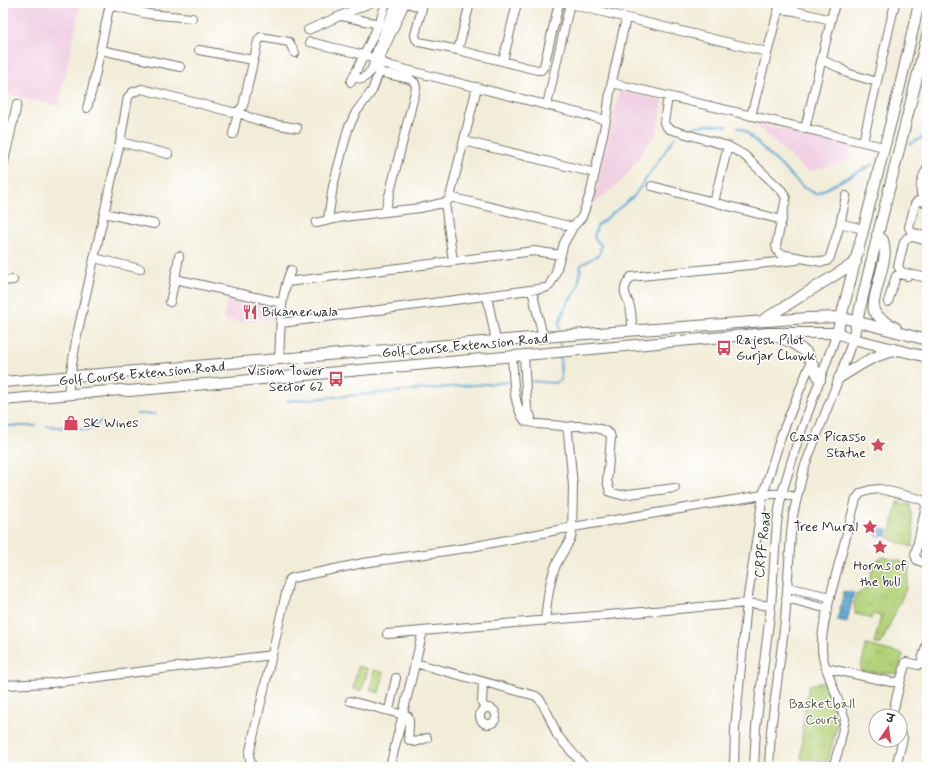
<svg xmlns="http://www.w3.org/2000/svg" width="930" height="770" font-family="Mynerve,'Playpen Sans Deva',sans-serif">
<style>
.built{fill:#f1d0e3}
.grass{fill:url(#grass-tufts);stroke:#6f7e52}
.garden{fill:#b3d178;stroke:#6f7e52}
.water{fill:url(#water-rules);stroke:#42687e}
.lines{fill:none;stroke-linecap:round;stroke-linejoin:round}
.stream{stroke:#5aa4d2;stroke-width:2}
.minor-casing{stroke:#716f68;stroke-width:10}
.major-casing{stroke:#716f68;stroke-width:12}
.minor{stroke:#fff;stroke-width:8}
.major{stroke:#fff;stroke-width:10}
.labels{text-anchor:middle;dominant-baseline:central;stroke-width:3;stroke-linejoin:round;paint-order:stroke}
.poi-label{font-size:14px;fill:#2b2b2b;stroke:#fff;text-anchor:start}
.street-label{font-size:14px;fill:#2b2b2b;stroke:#fff}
.park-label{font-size:14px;fill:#545d42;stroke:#fff}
</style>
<defs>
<pattern id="grass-tufts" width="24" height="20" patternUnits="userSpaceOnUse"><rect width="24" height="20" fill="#b3d178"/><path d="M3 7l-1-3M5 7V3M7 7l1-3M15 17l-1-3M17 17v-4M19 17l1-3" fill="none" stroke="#9ab468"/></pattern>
<pattern id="water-rules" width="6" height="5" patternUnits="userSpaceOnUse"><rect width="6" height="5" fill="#5aa4d2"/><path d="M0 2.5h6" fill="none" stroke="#4b86ab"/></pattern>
</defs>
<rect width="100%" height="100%" fill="#fff"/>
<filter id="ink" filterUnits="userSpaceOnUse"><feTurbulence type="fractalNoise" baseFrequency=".025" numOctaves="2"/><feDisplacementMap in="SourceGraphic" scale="8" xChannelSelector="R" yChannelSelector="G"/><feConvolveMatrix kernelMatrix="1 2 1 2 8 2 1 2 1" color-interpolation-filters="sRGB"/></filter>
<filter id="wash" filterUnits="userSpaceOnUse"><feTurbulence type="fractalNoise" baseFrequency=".012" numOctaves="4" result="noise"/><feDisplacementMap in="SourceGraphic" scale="16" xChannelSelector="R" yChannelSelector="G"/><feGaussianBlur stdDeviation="0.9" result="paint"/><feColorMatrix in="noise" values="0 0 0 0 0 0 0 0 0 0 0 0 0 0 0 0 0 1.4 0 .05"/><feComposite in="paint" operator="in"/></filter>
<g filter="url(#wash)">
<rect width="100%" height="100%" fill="#f2edd9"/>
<path class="built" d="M13 3H81L58 106 3 93V8Z
M619 90 663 101 656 134 623 179 593 205Z
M753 123 851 145 849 160 808 172Z
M228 296 275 306V318L237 322 223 319Z"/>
<path class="grass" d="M897 502 910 505 914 536 912 547 889 539Z
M883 557 911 564 906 589 881 644H874L881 616 872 614 871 619 855 613 854 604 856 595 867 588 874 563Z
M866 645 903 654 898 674 860 671Z
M828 681 841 709 828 761 801 759 803 721 809 685Z"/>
<path class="garden" d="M358 666 368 669 362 691 353 689Z
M374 670 384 673 379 693 370 690Z"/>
<path class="water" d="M877 528 888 530 887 537 876 535Z
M844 591 854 593 847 622 837 620Z"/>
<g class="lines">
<path class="stream" d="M738 128 743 129 803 187 816 194 873 164
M681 130C695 126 712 123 727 126
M910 144 927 135
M560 332 559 323 566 305 578 288 581 265 600 254 601 245 594 238 597 226 634 196 675 137
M560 338V348
M529 381 554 383 561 380 560 354
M287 401 509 382
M137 414H155
M3 426H36
M47 426 89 430 102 420"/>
</g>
</g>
<g filter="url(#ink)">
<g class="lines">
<defs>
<path id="minor" d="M3 3H4
M407 3 422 8 415 35 416 39 419 42 458 50 537 70H541L544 66 559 3
M570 4 767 52
M109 5 148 14 192 18
M779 9 795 11 831 20
M342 16 379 24
M308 30 370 3
M310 42 364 55 391 66 606 120
M101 50 180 67
M199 50 253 60
M458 50 470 3
M822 60 840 68 847 73 877 82
M503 61 517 3
M379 72 410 79 415 83 416 88 385 212
M354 77 362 79C370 74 375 68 374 58L396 3
M351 82 379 24 386 3
M612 83 884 147
M668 97 664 122 665 125 669 129 728 146 744 155 782 191 786 198 776 246 777 250 780 254 822 262 827 261 830 257 840 225 843 224 863 229
M547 105 570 3
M87 108 93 86 110 3
M751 116 780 3
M805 129 835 3
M233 134 238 112C256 122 277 125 297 128
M464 141 595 173
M120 142 168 154
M863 142 895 3
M3 166 17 104
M927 169C922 176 920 186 921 194L927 198
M652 186 782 220
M450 197 573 227
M714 202 728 146
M445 203 453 261
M104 213 154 224
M328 220 333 186 348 129 356 112 372 91 379 72V60L405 3
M316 223 343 217 420 208 447 202 450 197 477 87
M840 225 846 196
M921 235 911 232 909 227 915 204 918 201 927 202
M927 241 913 237 907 238 904 242 898 266 901 272 927 278
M179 256 175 279 282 303
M94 258 140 269
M3 281 13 280
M287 282 534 251 561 255
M532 290 543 337
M487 296 496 341
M170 302 175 279
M888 302 896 276 900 274 907 276
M281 323 545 288 549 286 555 275 564 243 573 227 582 217 591 191 606 120 611 86 626 18
M632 330C632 323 632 314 630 307 626 293 620 292 631 277L797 260
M524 355 527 409 531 417 530 422
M512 356C514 378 512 403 525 421L538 424 563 426 566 427 568 432 573 486 572 534C569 545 561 554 556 565 549 582 547 602 545 621
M279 359C281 329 279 298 291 270
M68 395 70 377 77 335 120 142 128 97 133 92 142 89 232 112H238L243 106 258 41 261 37 289 42 295 53
M566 427C578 425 600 426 610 434L611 438 607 481 610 492 621 495 675 488
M787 587 830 597 856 499 861 493 870 490 880 489 920 499 925 502 926 507 915 555 917 560 927 564
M830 597C825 620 817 645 826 668L891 682H897L901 679 906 662 918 665 921 663 927 643
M786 598 828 609
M387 634 747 603 771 606
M415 663 536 696 541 701 549 716 557 735 585 767
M826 668 845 719 839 748 833 767
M483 682 482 703 485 708
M3 685 51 683 272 655
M350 701 408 716C411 723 407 732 409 740L415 742 427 738
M480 716a8 8 0 1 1 16 0a8 8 0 1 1-16 0Z
M389 710 396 678
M892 716 901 679
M253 767 251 764 249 755 289 580 292 578 363 563 466 548 573 527 763 495 782 493 797 498
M390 767 423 631
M734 767 735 729 747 603 763 495 781 436 811 362
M754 767 756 727 771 606 777 522 782 493 798 440 837 333
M769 767 771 730 785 621 791 534 793 515 804 468 839 378 853 339
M896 767 903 738 902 735 900 734"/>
<path id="major" d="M877 235 883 240C884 246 886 252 884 259 883 270 871 302 874 311 878 319 889 323 896 328
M763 320 856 262
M837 333 900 86 919 3
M775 336 791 342 806 352 820 380
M853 339C876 237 903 137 927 36
M839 378C857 367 874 354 896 351
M3 382 543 337 808 318 840 317 927 340
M3 400 120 390 129 391 768 333H837L853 339 927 357"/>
</defs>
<use href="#minor" class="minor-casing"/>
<use href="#major" class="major-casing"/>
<use href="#minor" class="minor"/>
<use href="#major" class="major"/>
</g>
</g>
<defs>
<symbol id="restaurant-bare" viewBox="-9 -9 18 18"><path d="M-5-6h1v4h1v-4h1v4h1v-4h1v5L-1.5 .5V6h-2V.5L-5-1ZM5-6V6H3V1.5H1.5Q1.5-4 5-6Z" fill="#d1495b" stroke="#fff" stroke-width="2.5" paint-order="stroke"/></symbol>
<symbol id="bus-bare" viewBox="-9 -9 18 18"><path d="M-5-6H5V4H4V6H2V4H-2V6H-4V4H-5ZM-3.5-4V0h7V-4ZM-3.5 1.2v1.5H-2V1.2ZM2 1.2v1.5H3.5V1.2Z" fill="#d1495b" stroke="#fff" stroke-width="2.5" paint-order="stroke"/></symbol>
<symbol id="shop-bare" viewBox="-9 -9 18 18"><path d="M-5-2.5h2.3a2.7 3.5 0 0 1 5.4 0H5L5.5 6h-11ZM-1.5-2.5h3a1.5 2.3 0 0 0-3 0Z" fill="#d1495b" stroke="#fff" stroke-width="2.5" paint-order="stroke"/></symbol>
<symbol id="sight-bare" viewBox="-9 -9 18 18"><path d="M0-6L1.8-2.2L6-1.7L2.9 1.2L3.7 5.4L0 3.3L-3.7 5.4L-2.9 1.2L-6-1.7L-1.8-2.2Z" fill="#d1495b" stroke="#fff" stroke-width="2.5" paint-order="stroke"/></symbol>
</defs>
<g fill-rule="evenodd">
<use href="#restaurant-bare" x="239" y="301" width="22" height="22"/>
<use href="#bus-bare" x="713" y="337" width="22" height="22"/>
<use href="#bus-bare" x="325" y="368" width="22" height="22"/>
<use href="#shop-bare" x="60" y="412" width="22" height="22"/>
<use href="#sight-bare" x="867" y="434" width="22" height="22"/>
<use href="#sight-bare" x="859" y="516" width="22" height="22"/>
<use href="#sight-bare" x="869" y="536" width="22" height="22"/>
</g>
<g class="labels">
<g class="poi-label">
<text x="262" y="312">Bikanerwala</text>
<text x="736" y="340">Rajesh Pilot<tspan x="736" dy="16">Gurjar Chowk</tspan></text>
<text x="324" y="371" text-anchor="end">Vision Tower<tspan x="324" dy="16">Sector 62</tspan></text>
<text x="83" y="423">SK Wines</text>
<text x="866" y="437" text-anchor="end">Casa Picasso<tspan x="866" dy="16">Statue</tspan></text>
<text x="858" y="527" text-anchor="end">Tree Mural</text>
<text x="880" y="566" text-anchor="middle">Horns of<tspan x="880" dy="16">the bull</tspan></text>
</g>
<g class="street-label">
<text transform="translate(465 346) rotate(-5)">Golf Course Extension Road</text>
<text transform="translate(142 374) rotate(-5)">Golf Course Extension Road</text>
<text transform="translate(763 545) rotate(-84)">CRPF Road</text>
</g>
<g class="park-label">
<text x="822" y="704">Basketball<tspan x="822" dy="16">Court</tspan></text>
</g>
</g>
<rect width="930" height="770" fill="none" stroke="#fff" stroke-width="16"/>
<g transform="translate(888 728) rotate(13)"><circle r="19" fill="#ffffff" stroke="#aaaaaa"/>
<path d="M0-3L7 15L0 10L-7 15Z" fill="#d1495b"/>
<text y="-6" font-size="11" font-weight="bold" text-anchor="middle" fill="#2b2b2b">उ</text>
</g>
</svg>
